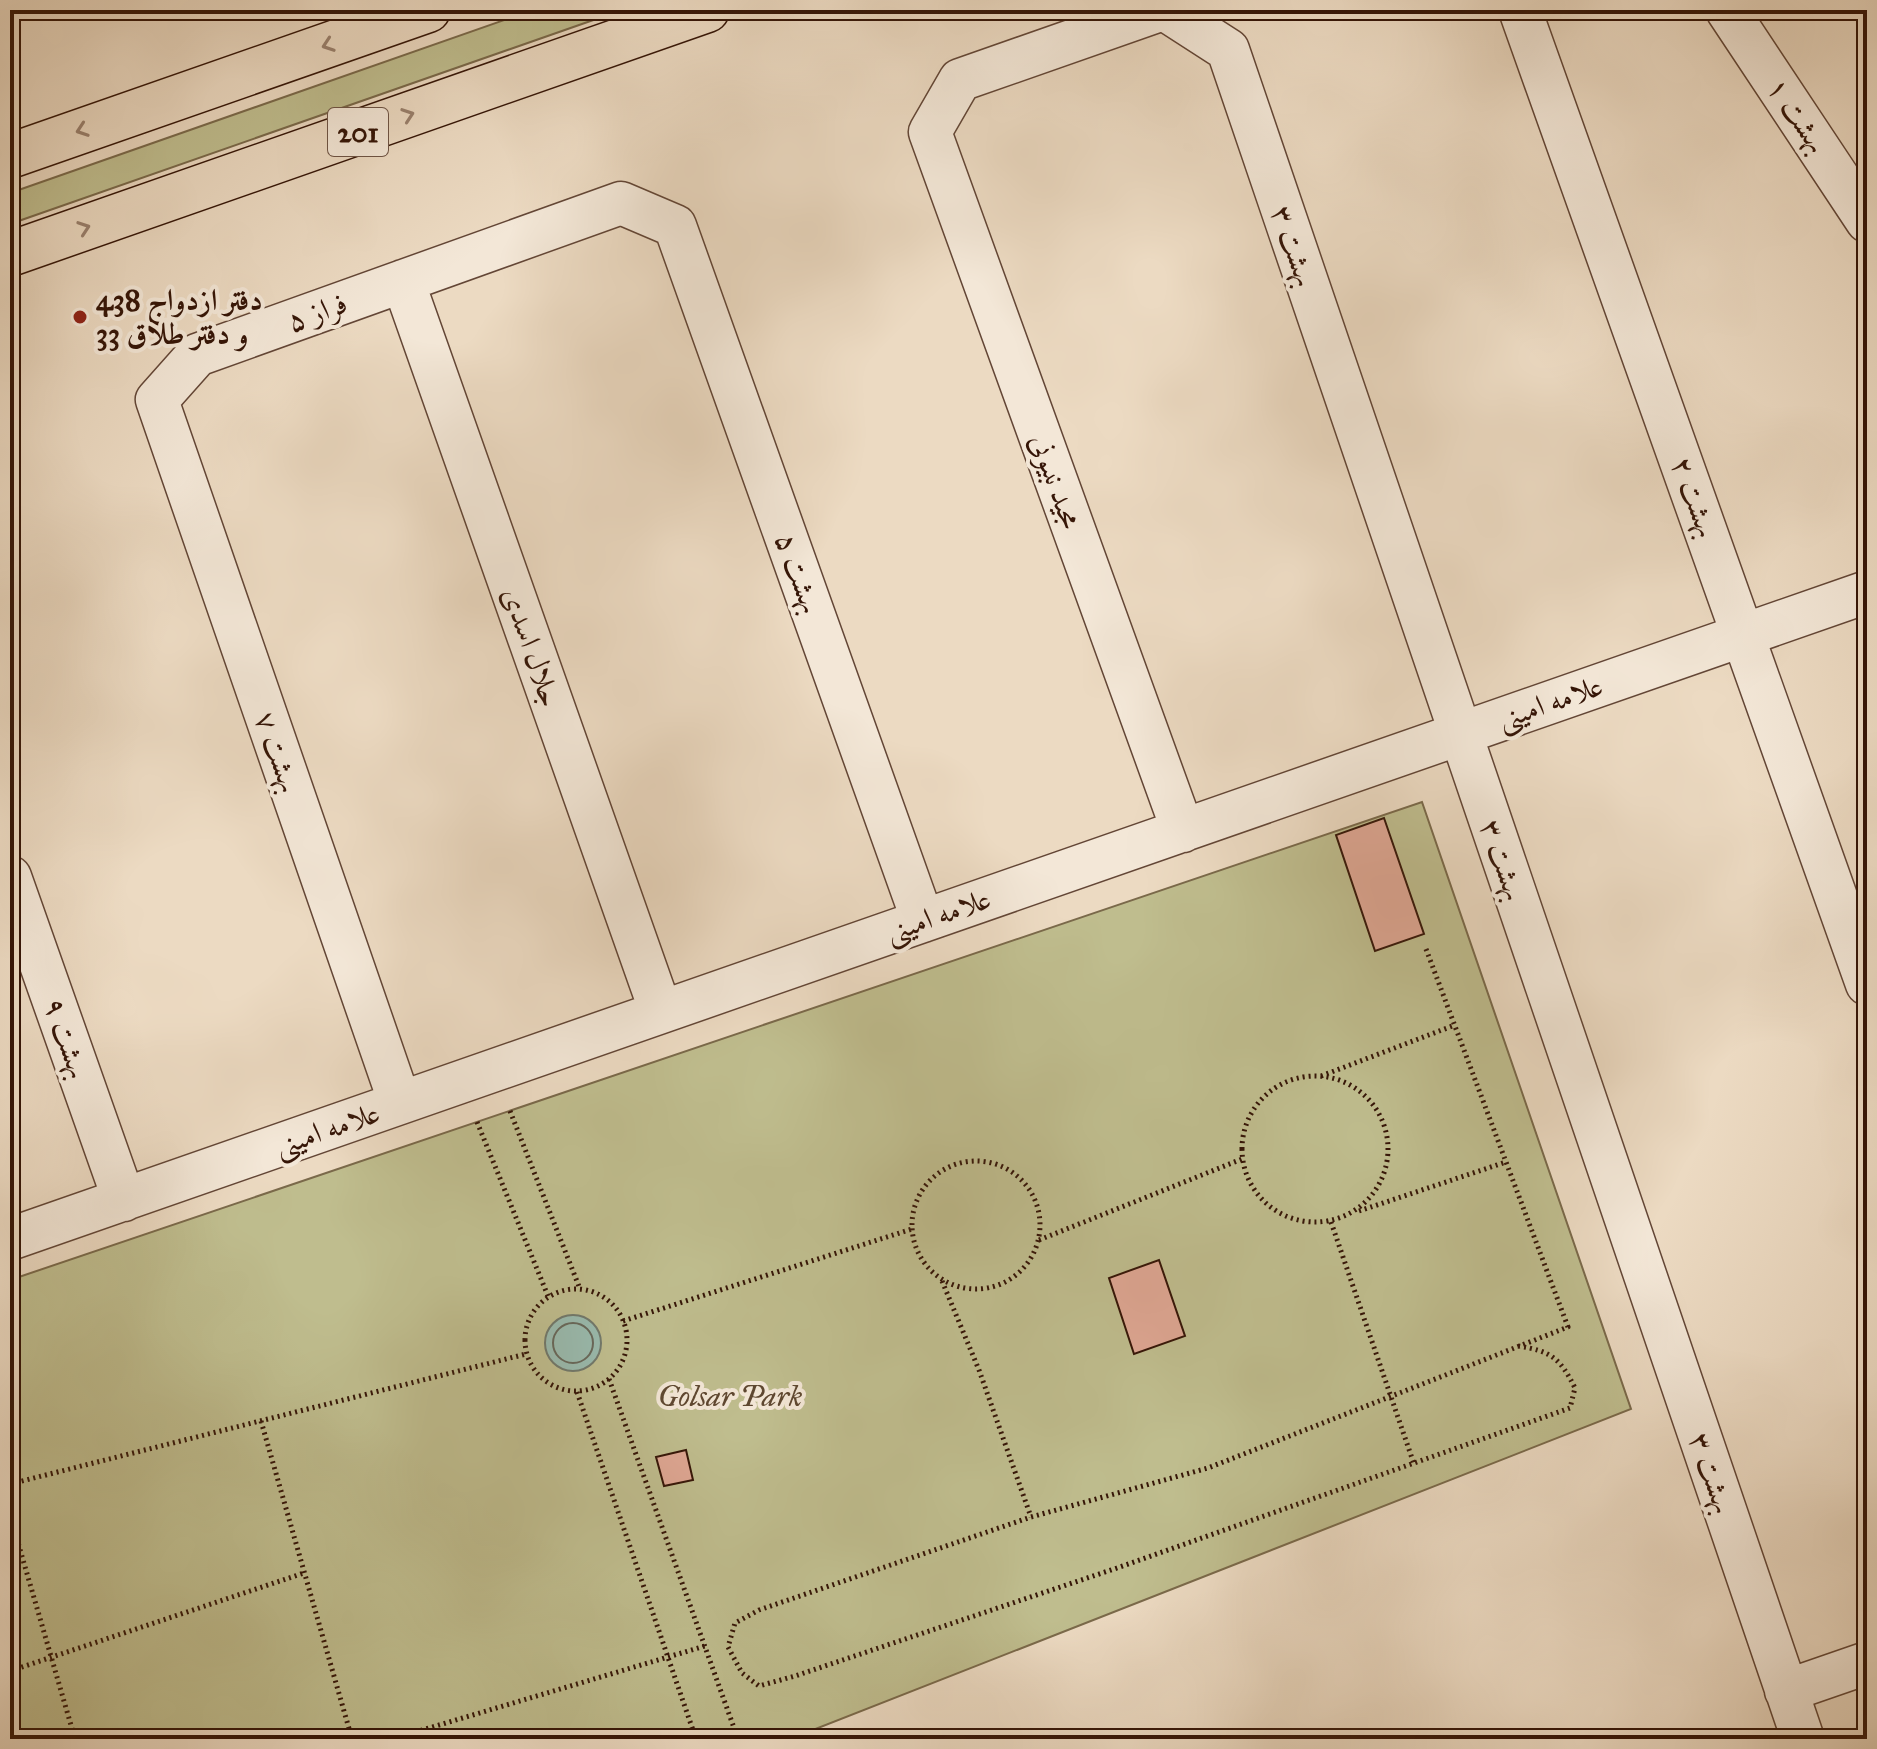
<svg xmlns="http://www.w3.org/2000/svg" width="1877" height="1749" font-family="'IM FELL Great Primer',Amiri,serif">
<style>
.green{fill:#bfbd8e;stroke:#7a694a;stroke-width:2}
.water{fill:#99bbaf;stroke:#71796c;stroke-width:2}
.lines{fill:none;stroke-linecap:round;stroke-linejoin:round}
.shore{stroke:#67685b;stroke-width:2}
.building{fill:#dfa794;stroke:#351507;stroke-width:2}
.minor-casing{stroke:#634636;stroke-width:45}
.major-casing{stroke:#351507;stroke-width:47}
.path{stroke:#351507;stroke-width:5;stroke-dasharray:2 4;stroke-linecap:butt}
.minor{stroke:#f3e7d7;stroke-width:42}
.major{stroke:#ecdac2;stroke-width:44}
.oneway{stroke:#9a816e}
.poi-dot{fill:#8f2418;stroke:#f3e7d7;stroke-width:3}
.labels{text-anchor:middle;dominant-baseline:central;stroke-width:8;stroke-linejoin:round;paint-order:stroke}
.shield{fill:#f3e7d7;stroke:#6e5445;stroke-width:2}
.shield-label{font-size:28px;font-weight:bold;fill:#351507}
.street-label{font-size:30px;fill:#351507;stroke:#f3e7d7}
.poi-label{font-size:30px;font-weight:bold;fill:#351507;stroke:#f3e7d7;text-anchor:start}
.park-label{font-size:30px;font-style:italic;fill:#5e4730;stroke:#f3e7d7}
</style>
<rect width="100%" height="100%" fill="#ecdac2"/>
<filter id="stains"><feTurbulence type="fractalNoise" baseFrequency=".0025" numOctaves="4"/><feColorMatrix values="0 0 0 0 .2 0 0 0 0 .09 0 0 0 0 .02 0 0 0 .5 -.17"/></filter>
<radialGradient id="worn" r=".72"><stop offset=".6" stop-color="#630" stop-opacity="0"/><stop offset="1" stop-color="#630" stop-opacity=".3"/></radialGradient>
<path class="green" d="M533 10H622L10 224V193Z
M1422 802 1631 1409 790 1739H10V1280Z"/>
<path class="water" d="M545 1343a28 28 0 1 1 56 0a28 28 0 1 1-56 0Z"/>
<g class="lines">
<path class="shore" d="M553 1343a20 20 0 1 1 40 0a20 20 0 1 1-40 0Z"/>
</g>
<path class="building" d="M1384 818 1424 934 1375 951 1336 835Z
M1159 1260 1185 1336 1134 1354 1109 1278Z
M686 1450 693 1480 664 1486 656 1457Z"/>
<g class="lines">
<defs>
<path id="minor" d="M1160 10 960 80 930 132 1183 831
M1166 10 1228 50 1803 1739
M1520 10 1867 984
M1727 10 1867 221
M403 281 661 1012
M10 877 124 1200
M400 1103 157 400 197 355 621 203 675 226 923 921
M10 1239 1867 592
M1786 1691 1867 1663"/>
<path id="major" d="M10 156 428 10
M10 254 707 10"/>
</defs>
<use href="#minor" class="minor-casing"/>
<use href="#major" class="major-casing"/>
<path class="path" d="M1426 949 1568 1327 1208 1468 1031 1517 759 1610 735 1623 728 1647 742 1673 759 1686 795 1676 1117 1568 1570 1408 1575 1388C1560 1358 1551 1351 1518 1346
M1242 1149a73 73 0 1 1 146 0a73 73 0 1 1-146 0Z
M1321 1076 1455 1025
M510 1111 580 1289
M477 1122 548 1296
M912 1225a64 64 0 1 1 128 0a64 64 0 1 1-128 0Z
M1359 1211 1506 1162
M1331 1222 1414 1464
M1039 1240 1242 1159
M942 1281 979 1370 1031 1517
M525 1340a51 51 0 1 1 102 0a51 51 0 1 1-102 0Z
M623 1321 912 1229
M609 1379 738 1739
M577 1392 696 1739
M261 1421 352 1739
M10 1484 526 1354
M10 1515 75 1739
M10 1671 304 1573
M392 1739 705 1646"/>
<use href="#minor" class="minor"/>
<use href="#major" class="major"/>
</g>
<defs><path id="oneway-chevron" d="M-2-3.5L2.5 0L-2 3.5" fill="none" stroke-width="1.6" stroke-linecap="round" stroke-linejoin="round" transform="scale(2)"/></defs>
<g class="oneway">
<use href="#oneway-chevron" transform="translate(328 45) rotate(161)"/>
<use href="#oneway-chevron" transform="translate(408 115) rotate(-19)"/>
<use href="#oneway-chevron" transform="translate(82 130) rotate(161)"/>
<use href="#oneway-chevron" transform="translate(84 228) rotate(-19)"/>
</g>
<circle class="poi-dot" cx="80" cy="317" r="8"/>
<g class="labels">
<rect class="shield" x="328" y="108" width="60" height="48" rx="6"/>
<g class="shield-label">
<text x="358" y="132">201</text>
</g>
<g class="street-label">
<text transform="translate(1798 115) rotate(56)">بهشت ۱</text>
<text transform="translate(1294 246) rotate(71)">بهشت ۳</text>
<text transform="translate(317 312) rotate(-20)">فراز ۵</text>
<text transform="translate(1056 481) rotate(70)">مجید نبیونی</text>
<text transform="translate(1695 497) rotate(70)">بهشت ۲</text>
<text transform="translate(799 573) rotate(70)">بهشت ۵</text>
<text transform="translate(532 647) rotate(71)">جلال اسدی</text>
<text transform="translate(1550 702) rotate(-19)">علامه امینی</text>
<text transform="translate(278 752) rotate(71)">بهشت ۷</text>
<text transform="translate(1503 860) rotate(71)">بهشت ۳</text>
<text transform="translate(938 915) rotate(-19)">علامه امینی</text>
<text transform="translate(67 1038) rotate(71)">بهشت ۹</text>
<text transform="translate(327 1129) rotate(-19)">علامه امینی</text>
<text transform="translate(1712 1473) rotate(71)">بهشت ۳</text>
</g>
<g class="poi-label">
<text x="96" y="300">دفتر ازدواج 438<tspan x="96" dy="34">و دفتر طلاق 33</tspan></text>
</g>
<g class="park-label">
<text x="730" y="1396">Golsar Park</text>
</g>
</g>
<rect width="1877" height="1749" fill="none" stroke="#ecdac2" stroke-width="40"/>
<rect x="12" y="12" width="1853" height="1725" fill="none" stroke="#351507" stroke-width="4"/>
<rect x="20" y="20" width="1837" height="1709" fill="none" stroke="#351507" stroke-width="2"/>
<rect width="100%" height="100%" filter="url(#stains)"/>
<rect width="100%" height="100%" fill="url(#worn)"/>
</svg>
